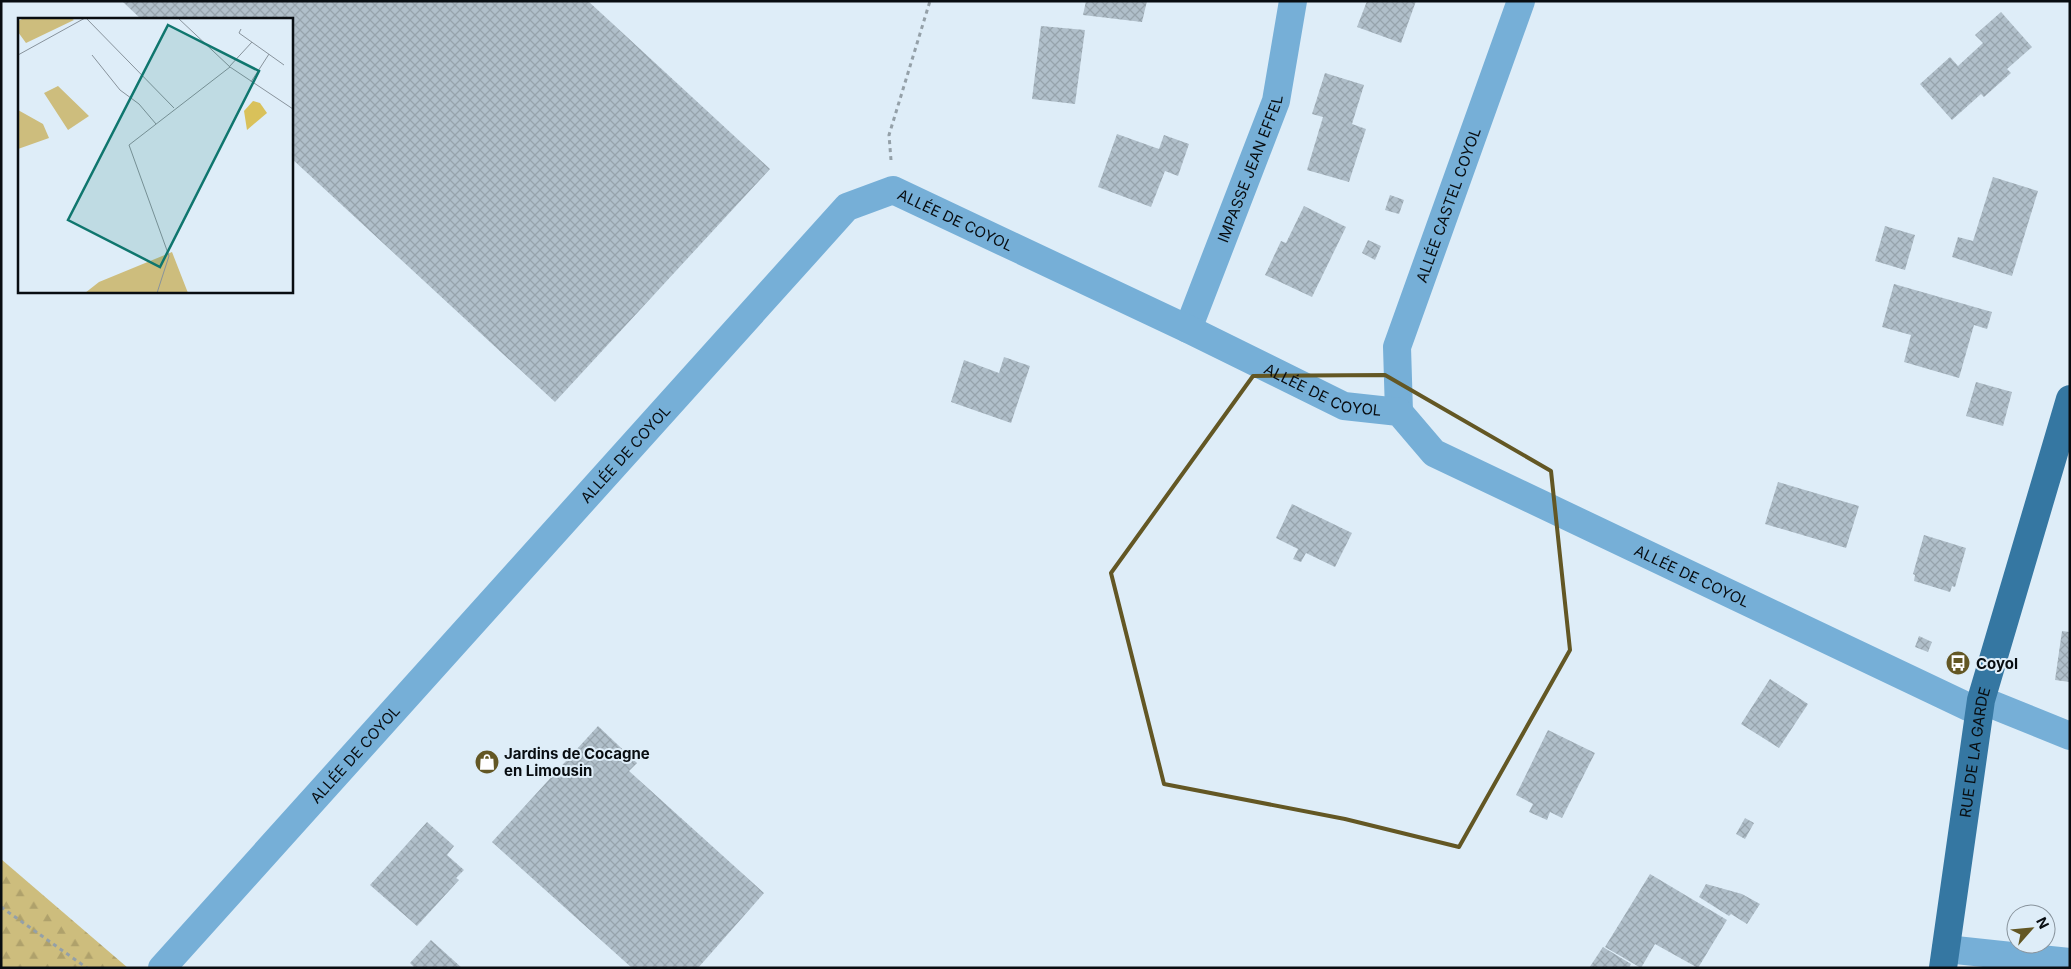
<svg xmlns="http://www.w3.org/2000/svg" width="2071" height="969" font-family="Inter,sans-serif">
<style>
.forest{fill:url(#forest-firs)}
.building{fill:url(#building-cross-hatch)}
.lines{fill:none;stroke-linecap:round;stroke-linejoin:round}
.path{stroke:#94a0a8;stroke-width:3;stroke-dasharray:4 4;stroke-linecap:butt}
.minor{stroke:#76afd7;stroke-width:28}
.major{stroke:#3577a2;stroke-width:28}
.marked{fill:none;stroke:#635724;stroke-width:4;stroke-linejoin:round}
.labels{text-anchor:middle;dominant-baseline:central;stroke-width:4;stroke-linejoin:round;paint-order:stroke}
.street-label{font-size:15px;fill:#080d11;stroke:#deedf8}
.poi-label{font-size:15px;font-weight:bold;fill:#080d11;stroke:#deedf8;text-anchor:start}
.inset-road{fill:none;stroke:#88939c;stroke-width:1}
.view{fill:#0f766e;fill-opacity:0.15;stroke:#0f766e;stroke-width:2.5}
.inset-edge{fill:none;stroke:#080d11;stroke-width:2.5}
</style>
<defs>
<pattern id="forest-firs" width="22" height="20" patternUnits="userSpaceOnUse" patternTransform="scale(1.25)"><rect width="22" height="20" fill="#cdbd7d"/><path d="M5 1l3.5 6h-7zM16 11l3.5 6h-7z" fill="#afa16b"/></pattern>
<pattern id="building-cross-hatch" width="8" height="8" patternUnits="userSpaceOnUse" patternTransform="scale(1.25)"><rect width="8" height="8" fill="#b0bfca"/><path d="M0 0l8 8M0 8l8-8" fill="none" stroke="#96a3ac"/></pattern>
</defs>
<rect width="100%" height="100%" fill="#deedf8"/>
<path class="forest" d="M1 859 128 968H1Z"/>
<path class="building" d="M122 1H588L770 169 555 402 291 158V19H141Z
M1086 1H1147L1142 22 1083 15Z
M1367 1H1416L1401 43 1357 27Z
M2001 12 2032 47 2007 69 2011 73 1984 97 1981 94 1952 120 1920 84 1950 57 1958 66 1983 43 1975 35Z
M1041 26 1085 30 1075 104 1032 99Z
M1325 73 1364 85 1352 124 1366 129 1349 182 1307 170 1323 117 1312 114Z
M1117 134 1159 149 1164 135 1189 144 1178 176 1165 171 1151 207 1098 187Z
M1993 177 2038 191 2012 276 1952 257 1958 237 1973 241Z
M1390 195 1404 200 1399 214 1385 210Z
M1304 206 1346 227 1312 297 1265 275 1281 241 1286 243Z
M1885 226 1915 235 1905 270 1875 261Z
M1368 240 1381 246 1375 260 1362 253Z
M1894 284 1992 312 1987 329 1974 325 1959 378 1904 362 1911 335 1882 327Z
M1004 357 1030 366 1011 423 951 402 964 360 999 373Z
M1976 382 2012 392 2003 426 1966 416Z
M1778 482 1859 506 1846 548 1765 524Z
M1292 504 1352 533 1335 567 1306 553 1301 562 1293 559 1298 549 1276 538Z
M1924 535 1966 548 1955 587 1952 586 1950 592 1914 581 1915 575 1913 574Z
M2062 631 2070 632V682L2055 680Z
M1919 636 1932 642 1928 652 1915 647Z
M1770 679 1808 704 1779 748 1741 724Z
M598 726 637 763 629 771 764 893 698 968H632L492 842Z
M1548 730 1595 753 1562 818 1550 812 1547 820 1529 812 1533 804 1516 795Z
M1745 818 1754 823 1745 839 1736 834Z
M427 822 454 846 447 855 464 870 456 878 459 880 417 926 370 885Z
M1650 874 1727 920 1698 968 1655 944 1641 968 1605 947Z
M1706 884 1742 894 1760 904 1747 924 1731 914 1729 916 1699 897Z
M431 940 462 968H415L410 963Z
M1603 947 1631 964 1629 968H1589Z"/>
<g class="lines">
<path class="path" d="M891 160 889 135 930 1
M1 907 87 968"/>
<g class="minor">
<path id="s1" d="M1188 329 1276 101 1293 1"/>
<path id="s2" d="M1399 412 1397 347 1521 1"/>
<path d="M1981 700 2070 736"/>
<path d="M1946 949 2070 962"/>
<path id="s3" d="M162 968 847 207 893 190 1188 329 1344 406 1399 412 1434 453 1979 712"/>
</g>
<path class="major" id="s4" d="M1943 968 1981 700 2070 399"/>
</g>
<path class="marked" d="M1385 375 1551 471 1570 650 1459 847 1345 819 1164 784 1111 573 1253 376Z"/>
<defs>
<symbol id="bus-disc" viewBox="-11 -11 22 22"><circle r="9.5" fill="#635724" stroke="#deedf8"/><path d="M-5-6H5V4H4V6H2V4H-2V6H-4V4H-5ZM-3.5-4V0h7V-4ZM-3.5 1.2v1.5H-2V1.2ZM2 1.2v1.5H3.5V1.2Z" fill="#fff"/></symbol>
<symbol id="shop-disc" viewBox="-11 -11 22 22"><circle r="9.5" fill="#635724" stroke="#deedf8"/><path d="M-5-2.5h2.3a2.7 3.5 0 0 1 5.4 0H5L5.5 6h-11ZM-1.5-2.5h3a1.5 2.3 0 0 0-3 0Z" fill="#fff"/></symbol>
</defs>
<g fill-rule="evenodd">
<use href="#bus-disc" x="1944" y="649" width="28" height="28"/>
<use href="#shop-disc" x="473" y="748" width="28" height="28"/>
</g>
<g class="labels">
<g class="street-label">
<text stroke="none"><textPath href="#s1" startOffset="172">IMPASSE JEAN EFFEL</textPath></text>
<text stroke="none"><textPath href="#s2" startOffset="216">ALLÉE CASTEL COYOL</textPath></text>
<text stroke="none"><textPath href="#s3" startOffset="1142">ALLÉE DE COYOL</textPath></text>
<text stroke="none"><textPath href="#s3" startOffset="1548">ALLÉE DE COYOL</textPath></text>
<text stroke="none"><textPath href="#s3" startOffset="692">ALLÉE DE COYOL</textPath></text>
<text stroke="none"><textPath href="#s3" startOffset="1968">ALLÉE DE COYOL</textPath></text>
<text stroke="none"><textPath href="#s4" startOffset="218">RUE DE LA GARDE</textPath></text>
<text stroke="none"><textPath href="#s3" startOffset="288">ALLÉE DE COYOL</textPath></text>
</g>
<g class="poi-label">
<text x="1976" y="663">Coyol</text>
<text x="504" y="753">Jardins de Cocagne<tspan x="504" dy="17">en Limousin</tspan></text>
</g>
</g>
<g transform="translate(18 18)">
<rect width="275" height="275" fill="#deedf8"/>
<path d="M6 0H53L56 2 8 25 0 14V3ZM40 68 71 98 50 112 26 75ZM0 92 25 106 31 120 0 131ZM154 234 170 275H67L81 264Z" fill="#cdbd7d"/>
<path d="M235 83 242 85 249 95 229 112 226 93Z" fill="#d9c15a"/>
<path class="inset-road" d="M68 0 156 90M160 0 212 49 275 91M223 11 221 15 266 47M0 37 67 0M74 37 102 72 121 86 138 106M211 49 234 24M233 64 251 36M139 275 151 238 111 127 212 49"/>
<path class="view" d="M150 7 241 53 142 249 50 202Z"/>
<rect width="275" height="275" class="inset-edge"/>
</g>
<rect width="2071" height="969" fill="none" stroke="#080d11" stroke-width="5"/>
<g transform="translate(2031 929) rotate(63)"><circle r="24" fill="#deedf8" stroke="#88939c"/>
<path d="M0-4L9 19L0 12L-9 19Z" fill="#635724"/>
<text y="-8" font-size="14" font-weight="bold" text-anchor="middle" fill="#080d11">N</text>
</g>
</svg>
